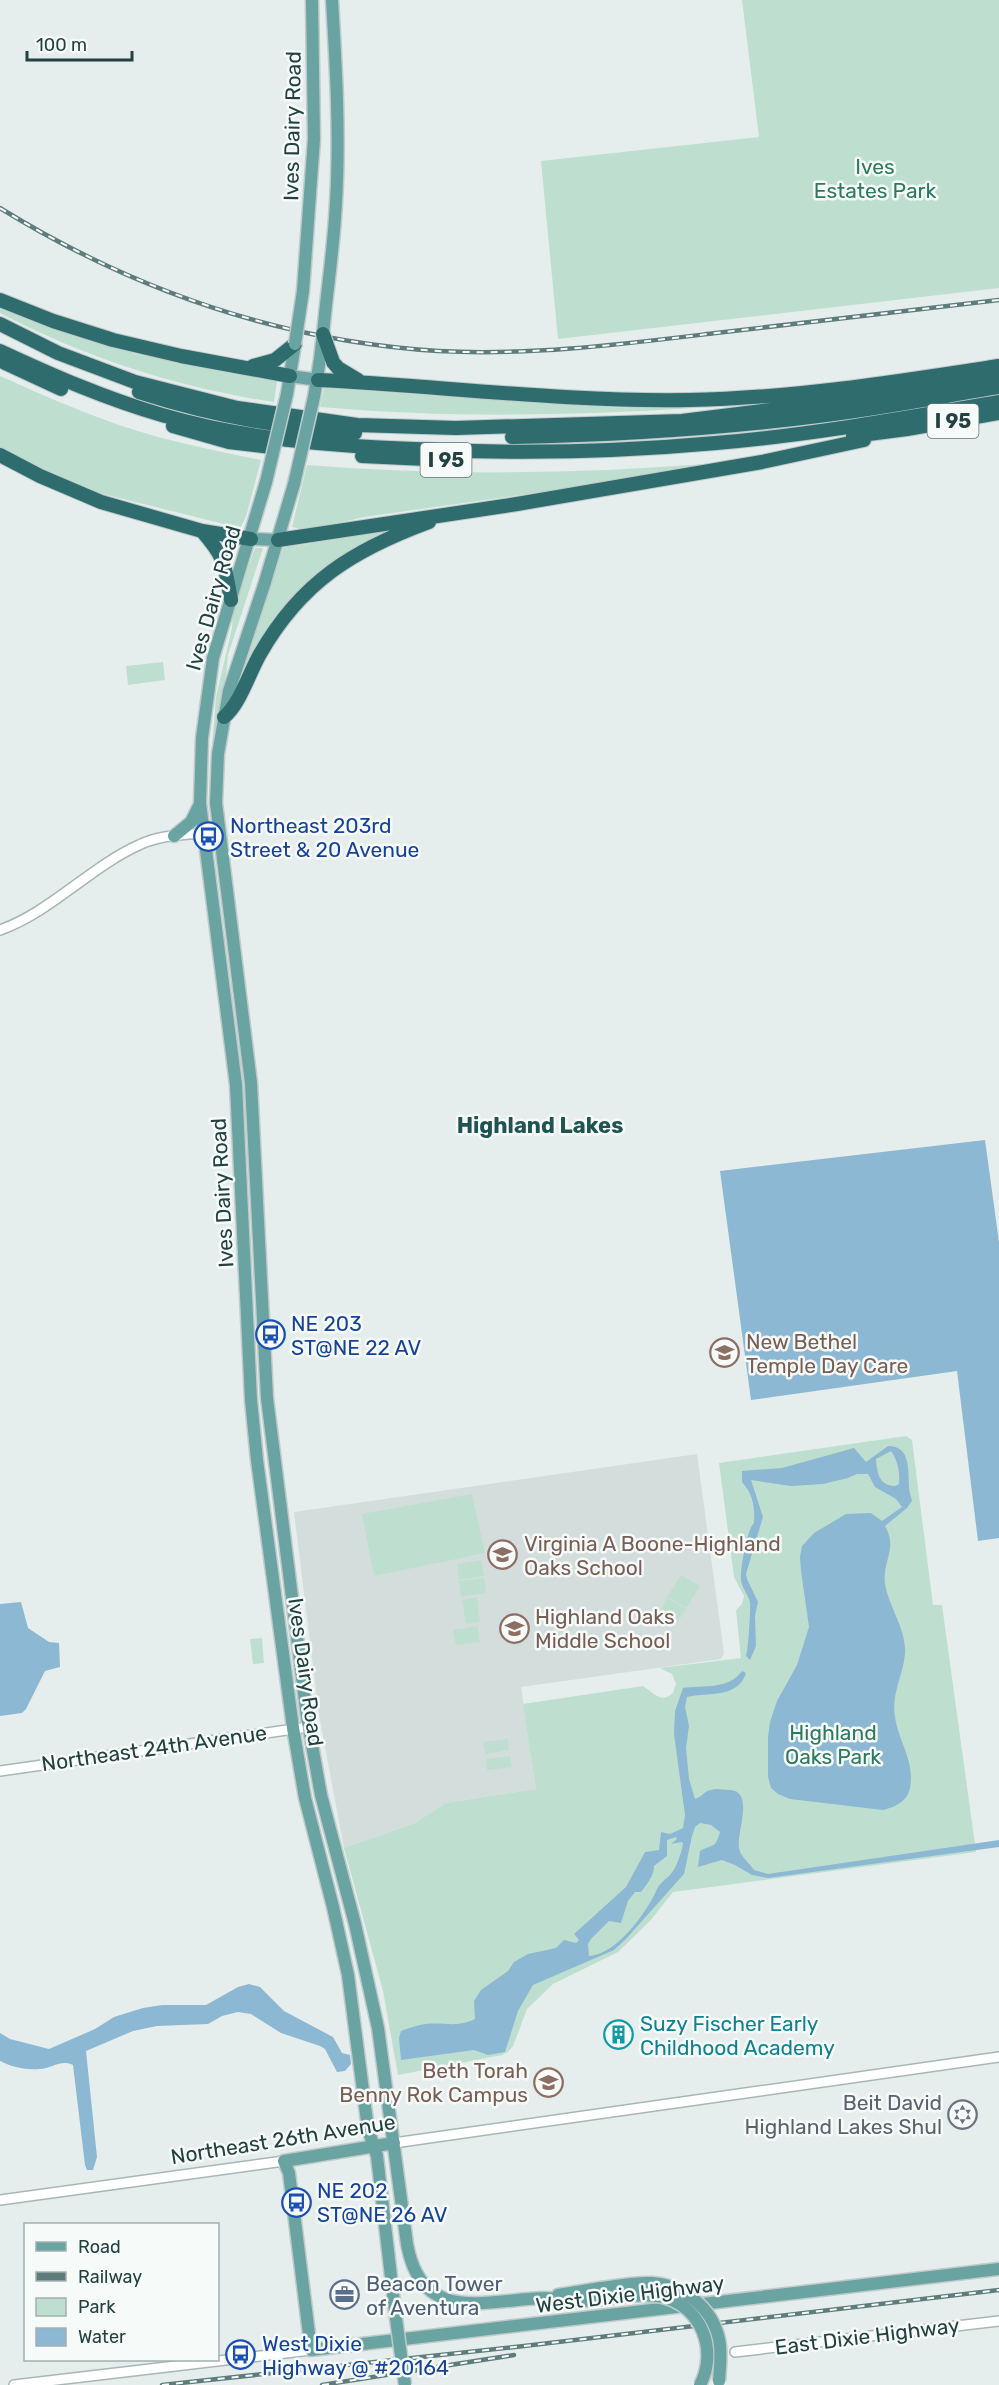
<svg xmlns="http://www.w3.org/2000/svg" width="999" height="2385" font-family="Rubik,sans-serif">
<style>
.built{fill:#d3dedc}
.green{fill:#bedfcf}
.water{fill:#8db8d3;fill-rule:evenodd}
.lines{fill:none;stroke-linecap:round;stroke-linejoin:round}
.minor-casing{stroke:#a7b7b5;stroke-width:12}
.major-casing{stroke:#c1caca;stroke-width:15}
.highway-casing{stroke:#c1caca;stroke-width:16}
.minor{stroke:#fff;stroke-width:9}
.major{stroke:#69a4a3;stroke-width:12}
.highway{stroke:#2e6c6e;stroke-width:14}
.rail-casing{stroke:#5e7c7b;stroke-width:4.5}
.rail{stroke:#f6faf9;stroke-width:2;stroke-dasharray:7;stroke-linecap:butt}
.major-bridge-casing{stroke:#c1caca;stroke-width:15;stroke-linecap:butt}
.highway-bridge-casing{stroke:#c1caca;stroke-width:16;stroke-linecap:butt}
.major-bridge{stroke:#69a4a3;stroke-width:12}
.highway-bridge{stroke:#2e6c6e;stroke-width:14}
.labels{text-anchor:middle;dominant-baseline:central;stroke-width:5;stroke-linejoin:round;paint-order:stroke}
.shield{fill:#f6faf9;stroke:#627878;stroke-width:1.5}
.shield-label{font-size:20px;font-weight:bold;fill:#234140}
.street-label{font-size:21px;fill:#234140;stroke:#f6faf9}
.park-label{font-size:21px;fill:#2d795c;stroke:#f6faf9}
.transit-label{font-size:21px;fill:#164399;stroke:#f6faf9;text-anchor:start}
.education-label{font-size:21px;fill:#785e54;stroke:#f6faf9;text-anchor:start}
.culture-label{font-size:21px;fill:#0d838f;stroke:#f6faf9;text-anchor:start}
.worship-label{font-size:21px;fill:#5b616d;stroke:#f6faf9;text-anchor:end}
.service-label{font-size:21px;fill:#4e5e75;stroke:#f6faf9;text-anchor:start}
.neighbourhood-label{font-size:22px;font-weight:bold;fill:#1f5453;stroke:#f6faf9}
</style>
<rect width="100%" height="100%" fill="#e5eeec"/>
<path class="built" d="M697 1454 724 1653 721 1659 521 1687 536 1789 445 1803 415 1823 344 1848 319 1715 294 1512Z"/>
<path class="green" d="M742 0H999V288L558 339 541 161 759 137Z
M0 305 67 333 137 354 275 380 277 382 274 402C179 388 86 358 0 313Z
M0 376C51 399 104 422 158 437 192 446 227 453 261 460L246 517 240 528 87 490 0 452Z
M324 388 623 408 641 405 694 406V408C569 416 445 418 320 407Z
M706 464 591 485 364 517 312 529H301L292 527 307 465C440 476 573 474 706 464Z
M398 527 296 596 276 617 245 667 243 666 284 546 302 545Z
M255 548H263L228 655 225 688 210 796 211 760 216 697 232 628 233 612Z
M163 662 165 680 128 685 126 666Z
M906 1436 912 1440 933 1605H942L976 1852 673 1892 650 1921 618 1952 553 1984 527 2009 513 2046 508 2052 502 2055 398 2075 383 1991 344 1848 415 1823 445 1803 536 1789 523 1704 643 1686C654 1693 661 1704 673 1693L676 1684 672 1674 660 1668 741 1658 736 1610 742 1604 744 1596 734 1577 719 1463Z
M472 1494 485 1553 374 1576 362 1514Z
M481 1560 484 1576 459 1580 457 1564Z
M681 1575 700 1586 686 1608 667 1597Z
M484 1578 486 1593 461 1597 459 1581Z
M477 1597 480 1622 466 1624 462 1600Z
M667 1598 686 1609 679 1620 661 1609Z
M478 1626 480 1642 456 1645 453 1630Z
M262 1638 264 1663 253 1664 250 1639Z
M508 1739 509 1750 485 1754 483 1742Z
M510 1756 512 1767 487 1770 486 1759Z"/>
<path class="water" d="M985 1140 999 1242V1538L978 1541 957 1371 751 1400 720 1171Z
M888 1446C911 1446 908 1470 909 1487 909 1491 911 1496 912 1501L907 1508 885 1526C898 1549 882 1561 885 1584 889 1607 907 1631 905 1654 903 1676 891 1694 895 1717 899 1743 915 1761 910 1788 907 1802 895 1807 883 1810L790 1799 778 1794 771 1788 768 1777V1737L770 1722 777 1701 797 1665 809 1627 801 1571 800 1557 802 1546 814 1533 846 1514 871 1513 882 1521 902 1507 896 1499 875 1487 868 1474H857L848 1478 823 1484 791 1486 751 1480 763 1517 746 1574 747 1579 758 1602 755 1616 756 1646 750 1660 746 1656C748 1653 751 1606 750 1602 748 1594 742 1588 741 1580 740 1570 747 1529 754 1523 755 1507 753 1494 742 1482V1471L782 1468 854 1448 866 1462ZM891 1451C898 1461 900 1472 899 1484L895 1486C879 1486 877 1472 876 1459Z
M21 1602 28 1628 49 1642 59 1643 60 1667 45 1671 26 1709 22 1713 0 1716V1604Z
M742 1671 746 1673C738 1699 707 1692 687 1697L685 1707 689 1726 686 1748 689 1779 695 1799C702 1797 704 1791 711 1790 717 1788 723 1790 730 1790 755 1791 736 1834 739 1848 741 1858 749 1862 754 1870L768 1874 999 1840V1847L768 1878 752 1875 735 1865 722 1860 698 1867 700 1851C713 1844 716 1848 720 1832L711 1825 700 1823 695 1827 692 1836 684 1874 625 1940 614 1950 533 1985 518 2011 505 2052 488 2055 474 2050 401 2060 399 2038 401 2031C409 2028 418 2025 426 2024 445 2022 456 2028 475 2019L474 2001 481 1990 508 1971 514 1962 528 1954 556 1948 564 1940 576 1943 579 1940 574 1934 626 1887 645 1852 659 1850 661 1832 670 1834 683 1828 685 1815 674 1734 675 1711 683 1688C703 1685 729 1690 742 1671ZM676 1837 677 1839 671 1844 682 1842 683 1844C681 1854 677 1867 670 1875 666 1879 660 1883 657 1889 648 1911 616 1955 589 1956L588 1944 591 1939 609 1921 621 1923 628 1901 635 1892H641C647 1884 654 1876 654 1866L667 1856V1840Z
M249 1984 260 1987 284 2011 333 2037 342 2053 350 2055 351 2064 345 2071 337 2072 325 2049 320 2046 281 2033 251 2014 238 2012 222 2016 208 2024 157 2026 133 2031 86 2051 97 2157 93 2170H87L85 2165 73 2065C60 2059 52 2069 39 2069 25 2070 12 2067 0 2061V2033L10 2039 49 2049 95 2029 114 2017 143 2008 162 2005H206L238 1987Z"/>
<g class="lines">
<defs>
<path id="minor" d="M0 930C51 912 90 867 139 845 159 835 181 835 203 833
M0 1771 308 1727
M394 2143 999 2057
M0 2200 284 2161
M735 2352 999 2321
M14 2385 311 2350"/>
<path id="major" d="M303 291 314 139 312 0
M323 334C327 290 334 246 336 202 340 135 336 67 332 0
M290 376 318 380
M287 394 295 344
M314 397 320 359
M266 482 213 658 202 738 200 803 236 1085 251 1400 257 1460 293 1728 305 1798 333 1907 348 1975 368 2129 377 2156 395 2311
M294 484 265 582 229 691 218 754 216 803 251 1083 267 1398 307 1717 321 1795 355 1924 378 2028 407 2244C422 2327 488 2299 546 2298 553 2298 558 2301 565 2302 577 2303 590 2300 602 2299
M251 539 278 540
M174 836 191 822 200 804
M394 2143 284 2161 289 2173 311 2350 999 2269
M558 2295 601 2288"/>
<path id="highway" d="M0 300 53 321 113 340 181 356 290 376
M0 324 58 353 135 382 237 408 357 425 456 428 682 421 881 396 999 375
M0 351C54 376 104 398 162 415 244 439 329 446 414 449 514 454 616 452 716 443 811 435 905 418 999 402
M333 362 338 368 358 380
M5 363 61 389
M253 366 275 360 295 344
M318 380C441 386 565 402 689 400 795 398 895 382 999 366
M139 392C210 415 281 428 355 433
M173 426 229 442 271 447
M853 436 907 429 999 413
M512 437C615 435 716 429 818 416 879 409 939 397 999 387
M0 455 40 476 101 502 202 531 251 539
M362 456 448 460
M202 531C227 560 224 564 231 600
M278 540 517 504 762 462 864 440
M224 717C240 704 249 673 260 654 301 582 353 550 429 522"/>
</defs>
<use href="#minor" class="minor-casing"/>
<use href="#major" class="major-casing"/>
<use href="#highway" class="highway-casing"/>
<use href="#minor" class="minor"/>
<use href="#major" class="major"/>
<use href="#highway" class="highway"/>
<defs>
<path id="rail" d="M0 208C133 290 281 341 438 351 531 356 624 344 716 333 811 322 905 311 999 300
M162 2385 524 2346 999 2290
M322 2385 514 2355"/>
</defs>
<use href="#rail" class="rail-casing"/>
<use href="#rail" class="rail"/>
<defs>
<path id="major-bridge" d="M295 344 303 291
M320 359 323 334
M266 482 287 394
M294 484 314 397
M601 2288C618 2286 635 2282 652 2283 684 2285 712 2308 719 2339 722 2353 720 2367 719 2381
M602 2299C621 2297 643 2293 662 2297 702 2306 718 2351 700 2385
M395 2311 405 2385"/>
<path id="highway-bridge" d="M323 334 333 362"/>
</defs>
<use href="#major-bridge" class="major-bridge-casing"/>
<use href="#highway-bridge" class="highway-bridge-casing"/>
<use href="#major-bridge" class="major-bridge"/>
<use href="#highway-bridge" class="highway-bridge"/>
</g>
<defs>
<symbol id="bus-ring" viewBox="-11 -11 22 22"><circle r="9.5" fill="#f6faf9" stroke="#1a4fb4" stroke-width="1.5"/><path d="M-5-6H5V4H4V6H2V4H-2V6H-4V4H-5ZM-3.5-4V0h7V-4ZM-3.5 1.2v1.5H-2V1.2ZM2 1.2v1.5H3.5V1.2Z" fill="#1a4fb4"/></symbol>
<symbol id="school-ring" viewBox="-11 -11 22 22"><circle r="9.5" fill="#f6faf9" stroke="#8d6e63" stroke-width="1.5"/><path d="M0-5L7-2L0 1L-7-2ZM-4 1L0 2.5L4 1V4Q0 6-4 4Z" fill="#8d6e63"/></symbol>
<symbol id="building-ring" viewBox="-11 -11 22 22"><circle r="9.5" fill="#f6faf9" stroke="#0f9aa8" stroke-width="1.5"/><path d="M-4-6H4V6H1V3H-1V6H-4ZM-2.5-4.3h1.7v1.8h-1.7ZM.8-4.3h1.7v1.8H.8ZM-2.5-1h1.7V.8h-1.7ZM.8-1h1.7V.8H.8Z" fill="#0f9aa8"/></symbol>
<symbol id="synagogue-ring" viewBox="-11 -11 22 22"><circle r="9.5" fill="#f6faf9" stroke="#6b7280" stroke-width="1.5"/><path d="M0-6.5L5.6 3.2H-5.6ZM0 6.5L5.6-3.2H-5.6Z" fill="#6b7280"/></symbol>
<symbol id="office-ring" viewBox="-11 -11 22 22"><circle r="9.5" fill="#f6faf9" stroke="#5c6f8a" stroke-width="1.5"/><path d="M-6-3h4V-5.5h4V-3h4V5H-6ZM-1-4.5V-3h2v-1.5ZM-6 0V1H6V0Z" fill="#5c6f8a"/></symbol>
</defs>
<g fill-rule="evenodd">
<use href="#bus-ring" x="192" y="820" width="33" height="33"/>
<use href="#bus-ring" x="254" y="1318" width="33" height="33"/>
<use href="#school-ring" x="708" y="1336" width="33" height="33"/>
<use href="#school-ring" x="486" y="1538" width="33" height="33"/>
<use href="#school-ring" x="498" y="1612" width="33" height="33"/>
<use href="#building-ring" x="602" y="2018" width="33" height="33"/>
<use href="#school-ring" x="532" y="2066" width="33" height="33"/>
<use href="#synagogue-ring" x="946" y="2098" width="33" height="33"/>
<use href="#bus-ring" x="280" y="2186" width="33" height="33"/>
<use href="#office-ring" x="328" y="2278" width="33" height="33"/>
<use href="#bus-ring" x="224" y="2338" width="33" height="33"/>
</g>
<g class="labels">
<g class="shield">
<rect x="927.5" y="404" width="51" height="34" rx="4.5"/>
<rect x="420.5" y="443" width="51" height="34" rx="4.5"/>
</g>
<g class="shield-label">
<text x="953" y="421">I 95</text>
<text x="446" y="460">I 95</text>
</g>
<g class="street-label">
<text transform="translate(292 126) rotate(-89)">Ives Dairy Road</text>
<text transform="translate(213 598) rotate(-74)">Ives Dairy Road</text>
<text transform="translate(222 1193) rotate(-93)">Ives Dairy Road</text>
<text transform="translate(306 1672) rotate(82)">Ives Dairy Road</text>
<text transform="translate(154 1748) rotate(-8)">Northeast 24th Avenue</text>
<text transform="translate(283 2139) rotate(-9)">Northeast 26th Avenue</text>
<text transform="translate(630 2294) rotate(-7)">West Dixie Highway</text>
<text transform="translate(867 2336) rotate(-7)">East Dixie Highway</text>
</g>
<g class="park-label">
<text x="875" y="166">Ives<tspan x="875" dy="24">Estates Park</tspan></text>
<text x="833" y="1732">Highland<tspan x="833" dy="24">Oaks Park</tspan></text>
</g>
<g class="transit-label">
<text x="230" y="825">Northeast 203rd<tspan x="230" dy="24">Street &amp; 20 Avenue</tspan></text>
<text x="291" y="1323">NE 203<tspan x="291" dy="24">ST@NE 22 AV</tspan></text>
<text x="317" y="2190">NE 202<tspan x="317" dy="24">ST@NE 26 AV</tspan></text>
<text x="262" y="2343">West Dixie<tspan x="262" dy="24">Highway @ #20164</tspan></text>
</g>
<g class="education-label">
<text x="746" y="1341">New Bethel<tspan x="746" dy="24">Temple Day Care</tspan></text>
<text x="524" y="1543">Virginia A Boone-Highland<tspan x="524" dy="24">Oaks School</tspan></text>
<text x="535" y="1616">Highland Oaks<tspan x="535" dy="24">Middle School</tspan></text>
<text x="528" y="2070" text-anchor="end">Beth Torah<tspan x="528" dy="24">Benny Rok Campus</tspan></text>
</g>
<g class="culture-label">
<text x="640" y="2023">Suzy Fischer Early<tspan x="640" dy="24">Childhood Academy</tspan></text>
</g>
<g class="worship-label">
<text x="942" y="2102">Beit David<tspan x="942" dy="24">Highland Lakes Shul</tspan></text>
</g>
<g class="service-label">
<text x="366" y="2283">Beacon Tower<tspan x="366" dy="24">of Aventura</tspan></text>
</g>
<g class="neighbourhood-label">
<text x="540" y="1125">Highland Lakes</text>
</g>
</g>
<rect x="24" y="2223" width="195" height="138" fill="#f6faf9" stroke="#a2b0af" stroke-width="1.5"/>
<rect x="36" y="2242" width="30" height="9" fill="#69a4a3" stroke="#a2b0af" stroke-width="1.5"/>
<text x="78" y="2253" font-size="18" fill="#234140">Road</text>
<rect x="36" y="2272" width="30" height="9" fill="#5e7c7b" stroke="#a2b0af" stroke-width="1.5"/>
<text x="78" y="2283" font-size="18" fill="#234140">Railway</text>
<rect x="36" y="2298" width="30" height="18" fill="#bedfcf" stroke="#a2b0af" stroke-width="1.5"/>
<text x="78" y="2313" font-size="18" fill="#234140">Park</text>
<rect x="36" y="2328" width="30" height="18" fill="#8db8d3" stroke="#a2b0af" stroke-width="1.5"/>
<text x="78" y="2343" font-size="18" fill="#234140">Water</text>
<path d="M27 51v9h105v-9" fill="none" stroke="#234140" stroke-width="3"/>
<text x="36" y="51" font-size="18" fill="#234140" stroke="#f6faf9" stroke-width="4.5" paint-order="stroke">100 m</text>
</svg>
